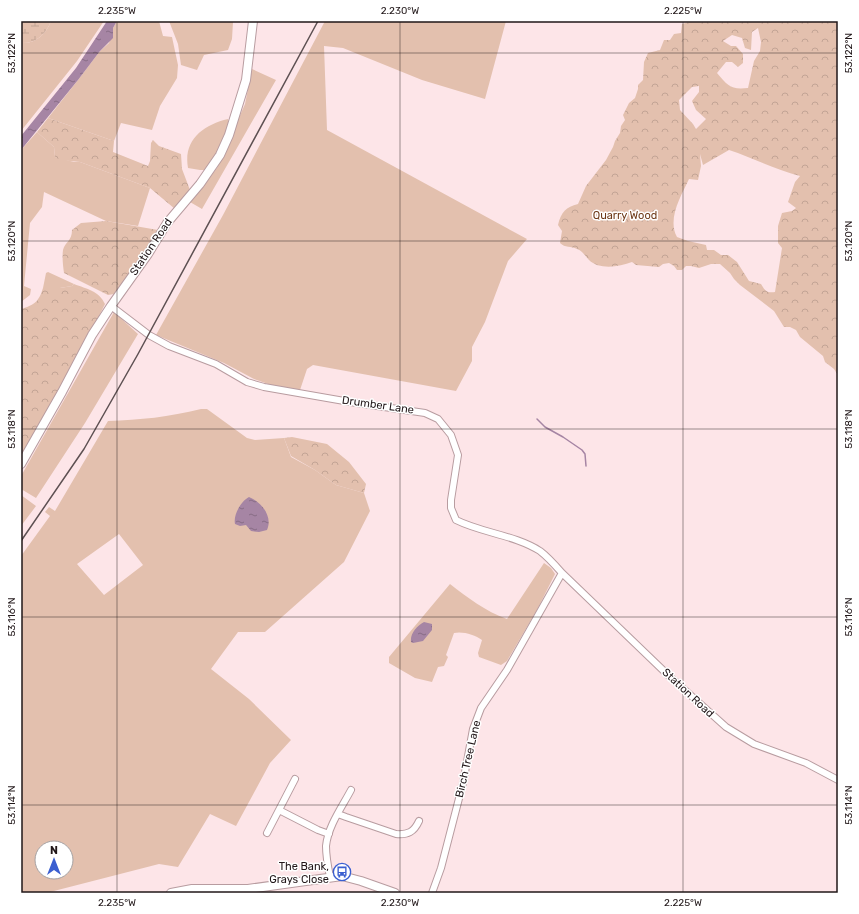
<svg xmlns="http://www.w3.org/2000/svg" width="859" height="914" font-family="Rubik,sans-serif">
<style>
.grass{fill:#e3c0ae;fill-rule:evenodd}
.forest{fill:url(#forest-crowns);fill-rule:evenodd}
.wetland{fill:url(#wetland-marsh)}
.water{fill:url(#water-ripples)}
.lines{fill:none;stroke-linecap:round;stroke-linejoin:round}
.stream{stroke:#a685a4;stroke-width:1.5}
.minor-casing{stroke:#b89ca0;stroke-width:8}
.tertiary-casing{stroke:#b89ca0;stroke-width:10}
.minor{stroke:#fff;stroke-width:6}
.tertiary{stroke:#fff;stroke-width:8}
.rail{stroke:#5d5052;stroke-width:1.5}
.ticks{fill:none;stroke:#211719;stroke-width:1;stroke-opacity:0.45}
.labels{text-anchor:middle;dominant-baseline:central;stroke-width:3;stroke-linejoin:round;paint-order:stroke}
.park-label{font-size:11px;fill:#6e3918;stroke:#fff}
.street-label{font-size:11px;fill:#211719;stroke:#fff}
.poi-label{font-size:11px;fill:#211719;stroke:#fff;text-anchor:end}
.neatline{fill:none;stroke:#211719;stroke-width:1.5}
.ticks-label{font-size:10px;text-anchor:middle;fill:#211719}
</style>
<defs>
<pattern id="forest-crowns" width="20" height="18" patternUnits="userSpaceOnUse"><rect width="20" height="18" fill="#e3c0ae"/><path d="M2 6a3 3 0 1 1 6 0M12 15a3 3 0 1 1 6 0" fill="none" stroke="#c2a495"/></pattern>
<pattern id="wetland-marsh" width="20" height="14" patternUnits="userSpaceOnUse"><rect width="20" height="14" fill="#e3c0ae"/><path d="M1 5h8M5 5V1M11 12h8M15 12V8" fill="none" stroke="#c2a495"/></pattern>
<pattern id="water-ripples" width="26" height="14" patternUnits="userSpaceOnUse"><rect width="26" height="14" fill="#a685a4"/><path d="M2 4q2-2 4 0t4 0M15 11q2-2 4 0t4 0" fill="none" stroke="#876c85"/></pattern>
</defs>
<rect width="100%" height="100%" fill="#fde5e8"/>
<path class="grass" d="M51 21H104L77 61 21 131V43C35 44 46 35 51 21Z
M117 21H159L163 36 172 37 178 65 177 78 160 106 152 130 121 123 114 141 48 118 78 80 100 51 109 43 113 28Z
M169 21H226L233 22 232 39 228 50 204 55 197 70 181 65 178 44Z
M325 21H506L485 99 422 80 343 48 324 46 327 130 527 239 508 261 485 322 472 347V361L456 391 313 365 307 369 300 390 271 385 254 379 224 363 156 335 223 215Z
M252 69 276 80 202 209 190 202 217 168 245 104Z
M228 119 229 125 213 164 207 170H200L188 168C183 140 203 125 228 119Z
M37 132 54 147 55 157 74 162H80L150 188 138 226 106 221 44 192 42 207 30 223 24 286 31 289 30 295 21 302V150Z
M48 272 74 284 72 286 60 288H43L46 273Z
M114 312 138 334 85 423 36 498 21 489V476Z
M201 409H207L247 438 255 440 284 438 291 457 315 470 336 485 364 493 370 511 344 562 265 632H238L211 669 249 699 291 740 270 763 236 826 210 814 178 867 159 864 50 892 49 893H21V556L50 516 45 512 49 507 55 511 108 421C140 420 169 417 201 409ZM119 534 143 565 104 595 77 564ZM42 848H66V872H42Z
M21 495 36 506 21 526Z
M544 563 551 568 555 574 538 608 507 661 501 665 479 657 478 653 482 640C475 635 463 631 454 633L446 655 448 657 444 666 438 667 432 682 415 678 389 663V657L450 584C468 598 485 611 507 619Z"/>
<path class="forest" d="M693 21H838V375L834 369 825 362 823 356 800 337 796 330 790 327H784L774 311 740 285 734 279 730 273 720 264H711L699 268 691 266H686L682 270H677L674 266 669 263 663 264 659 267 636 265 632 262C619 267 599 270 589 260 585 256 583 251 577 249 571 246 565 248 560 243L562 231 558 225C561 212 566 207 578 204L586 186 606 160 613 147 615 141 620 133 621 126 625 120 623 115 629 103 635 98 638 89V85L643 80 644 62 648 53 660 50 664 40H670L674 34 681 33 682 24ZM758 28 761 42 760 51 754 61 748 88C731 90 728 86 717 73L726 62H732L738 67 743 63V54L736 46H731L723 41 732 35 742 38 745 48 751 50 752 32ZM699 86V92L692 101 696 110 706 119 696 129 693 124 680 110 679 100 692 87ZM729 150C753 158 776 170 800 176L795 182 788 202 796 208 792 211 782 213 778 226V243L782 248 775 292C767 293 765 291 761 284L749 281 737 262 728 255H721L714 250H707L706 245 688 241 677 237C667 219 681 196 689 179L698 180 701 166 700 154 703 165Z
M48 118 114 141 113 152 148 166 150 161 151 143 153 140 159 146 181 154 182 169 190 190 175 209 150 188 80 162 60 160 55 157 54 147 37 132Z
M106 221 158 230 143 257 114 294 108 295 64 273C63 266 62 257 63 250 65 242 72 241 72 230L81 223Z
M74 284C87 289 99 291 105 304L82 350 21 459V309C35 305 39 301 43 288H60L72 286Z
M292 437 327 444 349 462 366 484 364 493 336 485 315 470 291 456 284 438Z"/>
<path class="wetland" d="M21 21H51C46 35 35 44 21 43Z"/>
<path class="water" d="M107 21H117L113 28V38L100 51 78 80 21 150V136L76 68Z
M249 497C262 502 273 517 267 530L259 532 251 531 246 525 240 526 235 524C233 515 241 501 249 497Z
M424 622 432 624V630L423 641 413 643 411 642C410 633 417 626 424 622Z"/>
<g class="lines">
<path class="stream" d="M537 419 545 427 563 437 582 450 585 454 586 466"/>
<defs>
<path id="minor" d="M111 306 149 335 169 346 216 364 247 382 264 387 350 402 425 413 438 419 451 435 458 455 451 500V508L456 520C482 533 515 535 540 551 548 557 555 565 562 573L668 675 726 727 754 744 806 763 838 780
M279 810 318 830 329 834
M338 814 346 817 396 834C408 835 414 832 419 821
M267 833 295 779
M330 877C328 867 326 857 326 846 328 826 342 807 351 790
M432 893 441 868 463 783 473 729 481 708 507 670 562 573"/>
<path id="tertiary" d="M21 464 62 392 92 335 111 306 148 254 167 223 200 184 220 155 229 135 246 80 253 21
M171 893 192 889H248L342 876 361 881 395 893"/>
</defs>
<use href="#minor" class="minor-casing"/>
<use href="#tertiary" class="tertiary-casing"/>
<use href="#minor" class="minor"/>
<use href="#tertiary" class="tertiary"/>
<path class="rail" d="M21 541 84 449 138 354 318 21"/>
</g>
<path class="ticks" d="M117 21V893M400 21V893M683 21V893M21 53H838M21 241H838M21 429H838M21 617H838M21 805H838"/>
<defs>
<symbol id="bus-ring" viewBox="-11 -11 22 22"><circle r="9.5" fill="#fff" stroke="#3b5fd0" stroke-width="1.5"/><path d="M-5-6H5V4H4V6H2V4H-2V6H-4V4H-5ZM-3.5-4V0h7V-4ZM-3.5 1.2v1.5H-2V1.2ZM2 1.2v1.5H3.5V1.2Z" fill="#3b5fd0"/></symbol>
</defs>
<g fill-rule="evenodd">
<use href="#bus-ring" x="332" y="862" width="20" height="20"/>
</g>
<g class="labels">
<g class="park-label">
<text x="625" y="215">Quarry Wood</text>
</g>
<g class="street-label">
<text transform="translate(151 247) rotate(-56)">Station Road</text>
<text transform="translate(378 405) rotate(8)">Drumber Lane</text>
<text transform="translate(688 693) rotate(43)">Station Road</text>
<text transform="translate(468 759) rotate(-77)">Birch Tree Lane</text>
</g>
<g class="poi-label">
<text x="329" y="866">The Bank,<tspan x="329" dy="13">Grays Close</tspan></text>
</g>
</g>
<rect width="859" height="914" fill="none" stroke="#ffffff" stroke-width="44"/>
<g transform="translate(54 860)"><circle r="19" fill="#ffffff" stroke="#a6a2a3"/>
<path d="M0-3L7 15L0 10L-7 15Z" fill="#3b5fd0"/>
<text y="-6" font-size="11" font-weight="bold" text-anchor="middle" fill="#211719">N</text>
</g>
<rect x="22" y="22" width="815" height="870" class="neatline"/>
<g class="ticks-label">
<text x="117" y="14">2.235°W</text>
<text x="400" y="14">2.230°W</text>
<text x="683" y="14">2.225°W</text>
<text transform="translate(11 53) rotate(-90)" y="4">53.122°N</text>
<text transform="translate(848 53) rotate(-90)" y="4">53.122°N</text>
<text transform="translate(11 241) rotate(-90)" y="4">53.120°N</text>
<text transform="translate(848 241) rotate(-90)" y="4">53.120°N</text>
<text transform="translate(11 429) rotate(-90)" y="4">53.118°N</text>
<text transform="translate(848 429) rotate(-90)" y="4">53.118°N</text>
<text transform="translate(11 617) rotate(-90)" y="4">53.116°N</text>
<text transform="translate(848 617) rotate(-90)" y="4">53.116°N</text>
<text transform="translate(11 805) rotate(-90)" y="4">53.114°N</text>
<text transform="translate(848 805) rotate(-90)" y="4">53.114°N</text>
<text x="117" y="906">2.235°W</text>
<text x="400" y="906">2.230°W</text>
<text x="683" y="906">2.225°W</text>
</g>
</svg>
